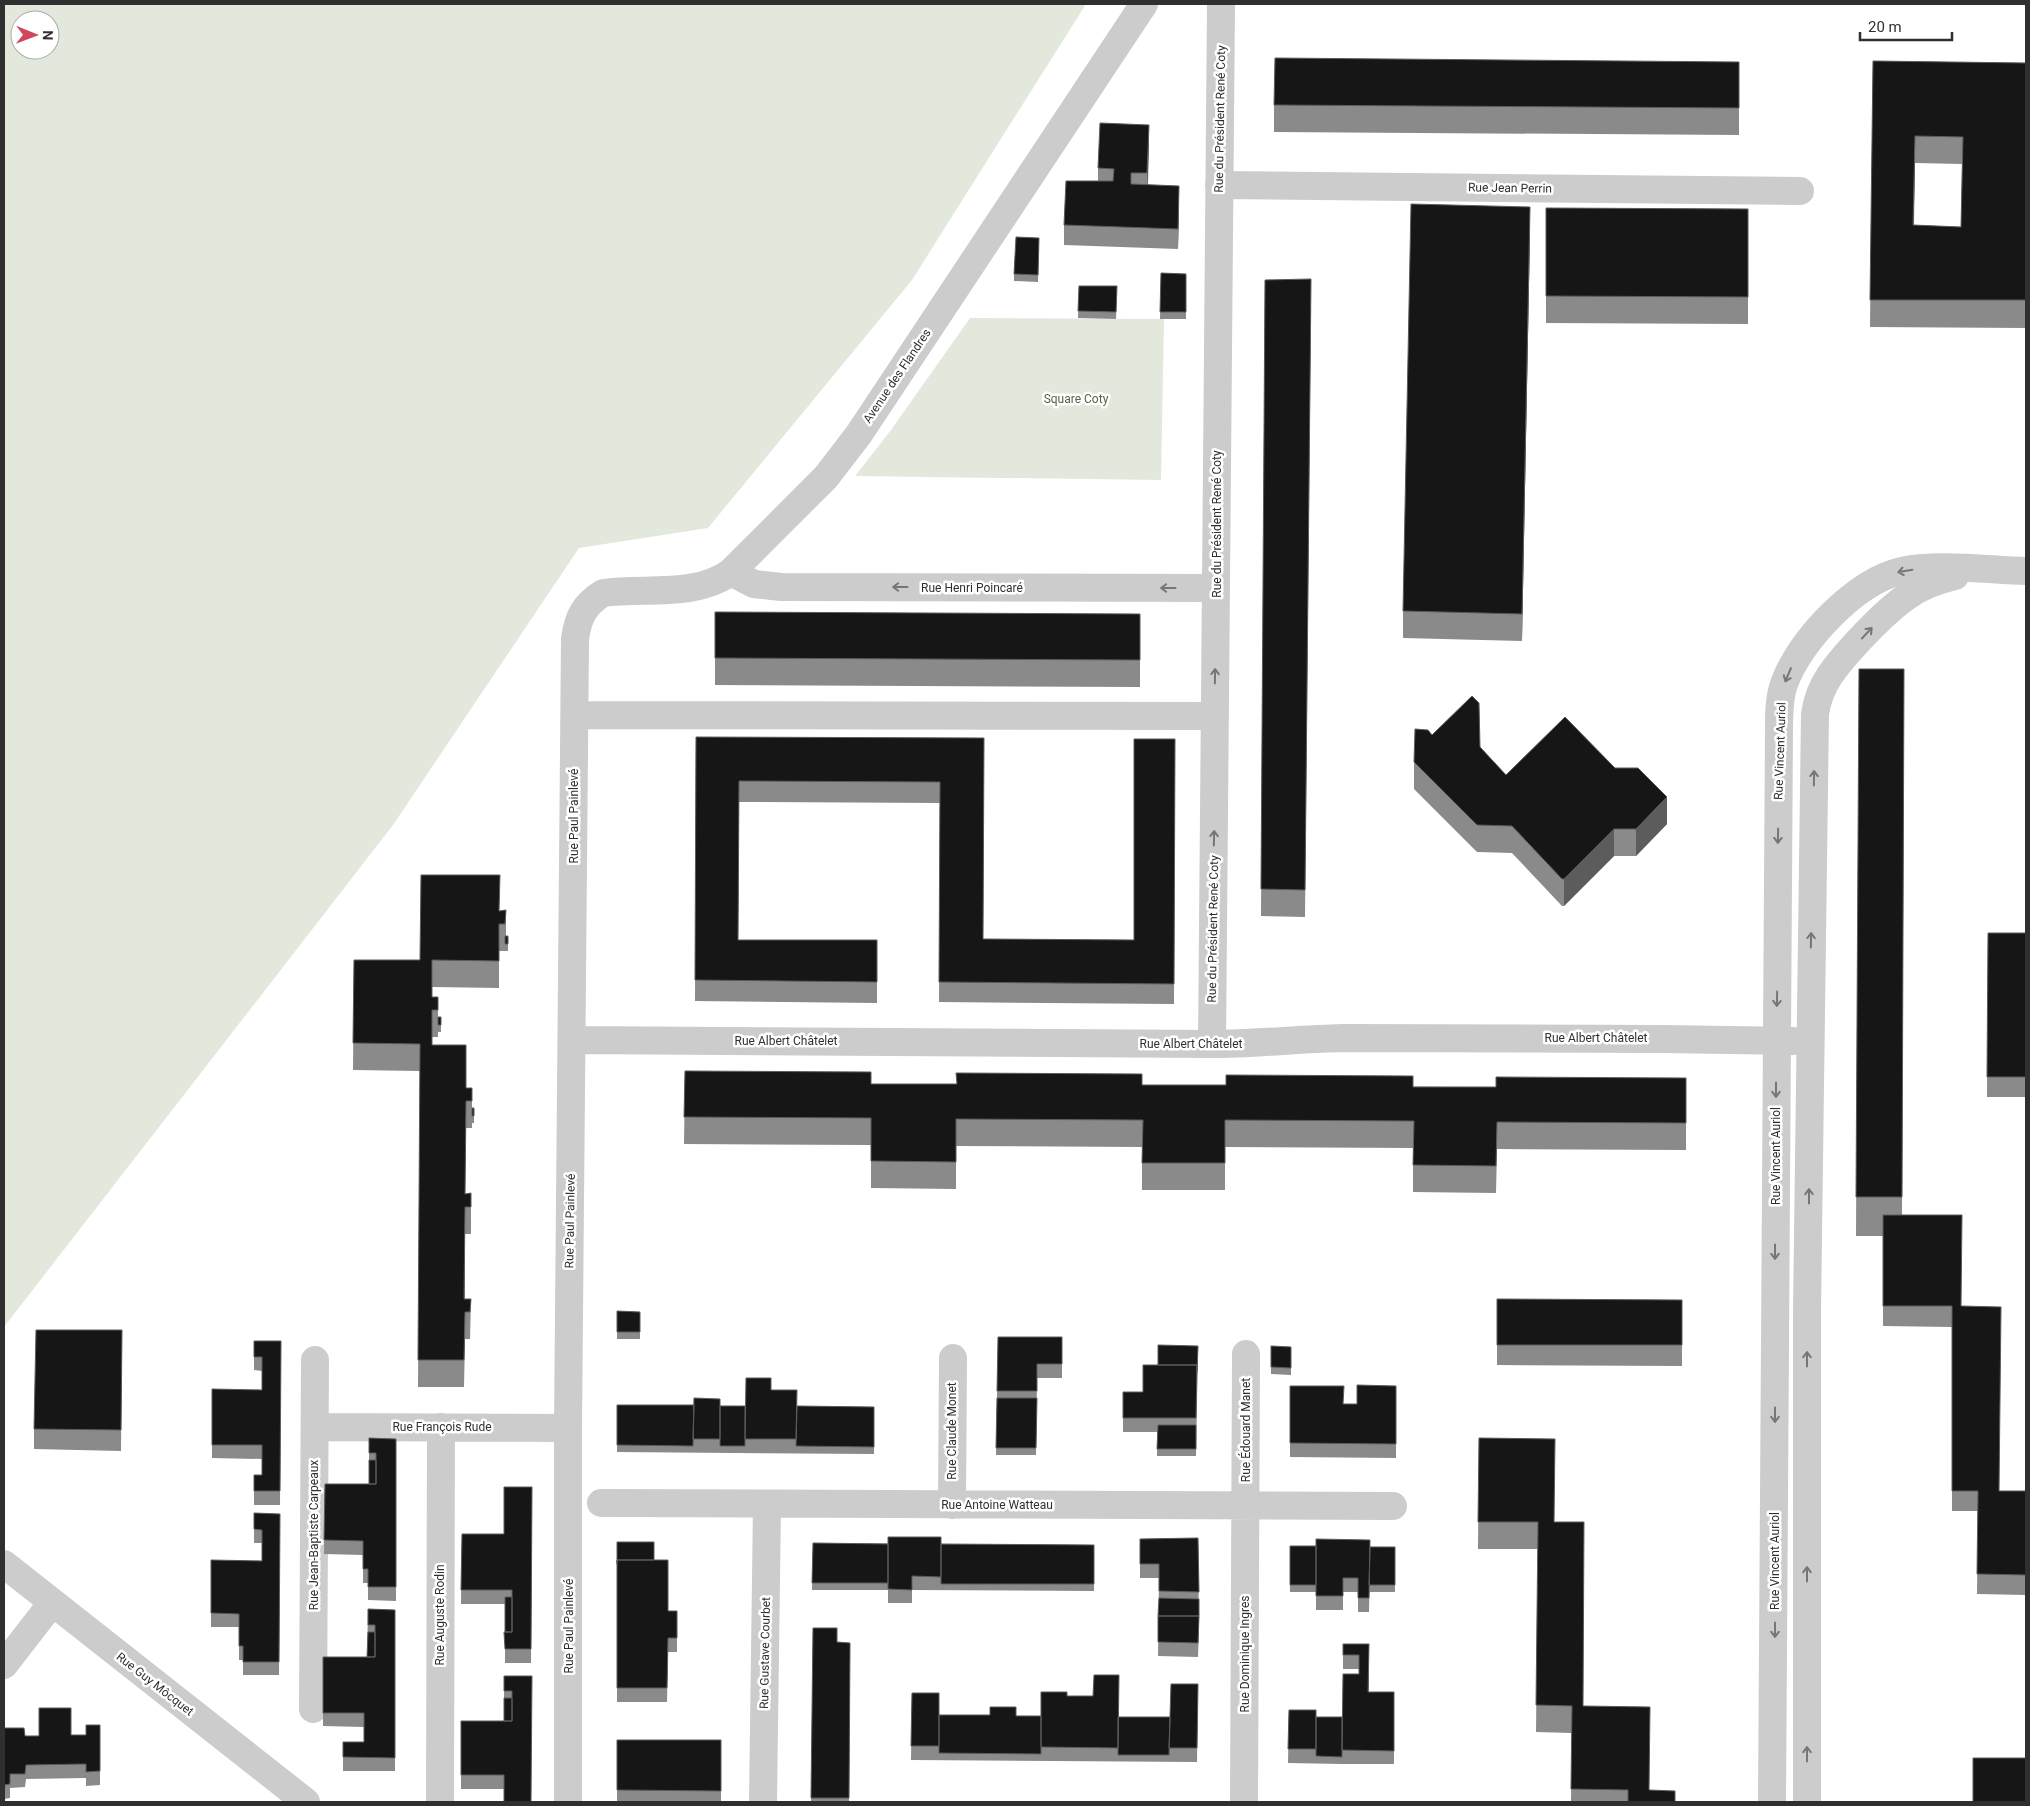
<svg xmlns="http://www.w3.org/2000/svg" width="2030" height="1806" font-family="Roboto,sans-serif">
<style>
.green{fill:#e3e8dc;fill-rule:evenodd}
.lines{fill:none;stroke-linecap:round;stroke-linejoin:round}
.minor{stroke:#ccc;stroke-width:28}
.wall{fill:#8a8a8a;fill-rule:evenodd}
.shaded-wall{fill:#5c5c5c}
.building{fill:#161616;stroke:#5c5c5c;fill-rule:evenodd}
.oneway{stroke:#767676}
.labels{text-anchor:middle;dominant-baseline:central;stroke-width:5;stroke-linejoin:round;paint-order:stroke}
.street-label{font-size:12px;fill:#2f2f2f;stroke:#fff}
.park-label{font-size:12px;fill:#556642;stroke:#fff}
</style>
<rect width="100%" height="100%" fill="#fff"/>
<path class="green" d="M4 4H1086L912 280 708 528 579 548 393 825 4 1327ZM20 20H50V50H20Z
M970 318 1164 319 1161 480 855 476 891 430Z"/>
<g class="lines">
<path class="minor" d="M1219 185 1800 191
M731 572 754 584 781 587 1216 588
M575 715 1215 716
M572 1040 1212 1044C1255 1044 1298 1039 1342 1038L1662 1039 1793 1041
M1212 1044 1221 4
M315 1427 568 1428
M601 1503 1393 1506
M952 1505 953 1358
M4 1564 306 1802
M4 1665 52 1603
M313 1709 315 1360
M440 1802 441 1427
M568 1802V1428L575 639C578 617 584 605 603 593 645 587 695 598 731 572L826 477 859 434 1144 4
M763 1802 767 1504
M1244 1802 1246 1354
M1772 1802 1779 729C1779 715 1779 698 1784 684 1799 641 1855 582 1901 571 1937 563 1988 570 2026 571
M1807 1802V1311L1815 714C1817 700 1822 687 1830 675 1846 652 1886 610 1909 595 1923 585 1939 580 1955 576"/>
</g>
<path class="wall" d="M1873 61 2026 63V328L1870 327ZM1915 163 1962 164 1961 227 1914 225Z
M1739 62V135L1274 132V105Z
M1149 145 1148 185 1179 206 1178 249 1064 245V225L1098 181V168Z
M1546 208 1748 209V324L1546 323Z
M1530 234 1522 641 1403 638V611Z
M1039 245 1038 282 1014 281V274Z
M1161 273 1186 274V319H1160Z
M1265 280 1311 306 1305 917 1261 916Z
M1079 286 1117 293 1116 319 1078 318Z
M715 612 1140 614V687L715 685Z
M1859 669H1904L1902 1215 1961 1306 1999 1491H2026V1595L1977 1594 1978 1511H1952V1327L1883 1326V1236H1856Z
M1432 735 1480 747 1506 775 1667 824 1636 856H1614L1564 906H1562L1512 853 1477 852 1414 789V762Z
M696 737 984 738 983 939 1134 940 1175 739 1174 1004 939 1002 940 803 739 802 738 940H877V1003L695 1001Z
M506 910V936H508V951H505V949V951H499V988L432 987V997H438V1017H441V1032H438V1037H432V1045L466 1088H472V1108H474V1123H472V1128H466L465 1194 471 1193V1234H465V1299H471L470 1339H465L464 1387H418L420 1071 353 1070 354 960H420L500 911Z
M1988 933H2026V1097H1987Z
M685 1071 871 1084 1496 1087 1686 1078V1150L1497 1149 1496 1193 1413 1192V1148L1225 1147V1190H1142V1147L956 1146V1189L871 1188V1145L684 1144Z
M1497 1299 1682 1300V1366L1497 1365Z
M617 1311 640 1312V1339H617Z
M122 1330 121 1451 34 1449V1429Z
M998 1337H1062V1378H1037L1036 1455H996Z
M254 1341H281L280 1505H254V1475H262V1459L212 1458V1389L262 1390V1371L254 1370Z
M1198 1346 1196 1456H1157V1432H1123V1392H1143L1158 1365Z
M1271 1346 1291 1347V1375L1271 1374Z
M1290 1386 1344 1404H1357L1396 1386V1458L1290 1457Z
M771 1390 797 1406 874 1407V1454L617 1452V1405L745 1406Z
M369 1438 396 1439V1601L368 1600V1583H363V1555L324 1554 325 1484H369Z
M1479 1438 1554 1522 1583 1706 1650 1790 1675 1802H1571L1572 1733 1536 1732 1538 1549H1478Z
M532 1487 531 1663H505V1604H461L462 1534H504Z
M254 1513 280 1514 279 1675H243V1660H239V1627H211V1560L262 1561V1543H254Z
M1198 1538 1199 1630 1198 1657 1158 1656 1159 1578H1140V1539Z
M617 1542 654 1560 668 1611H677V1652H668L667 1702H617Z
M813 1543 1094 1545V1591L912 1590V1603H888V1590H812Z
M1290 1546 1395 1547V1592H1369L1370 1560 1369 1612H1358V1592H1343V1610H1316V1553V1592H1290Z
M368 1609 395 1610V1771H343V1742H364V1727L323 1726V1657H367Z
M813 1628 837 1642 850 1643 849 1802H811Z
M1343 1644H1369V1692H1394V1764H1342V1762V1764L1288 1763 1289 1710 1316 1717H1342L1359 1674V1669H1343Z
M504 1676H532L504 1789H461V1721H504Z
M1198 1684 1197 1762 911 1760 912 1693 939 1715 1041 1716 1067 1696 1118 1717H1170Z
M100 1725V1785L86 1786V1778L26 1779 25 1787 10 1788V1798L4 1799V1728L25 1736 86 1735Z
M617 1740H721V1802H617Z"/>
<path class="shaded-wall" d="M1149 125V145L1147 194V173Z
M1915 136V163L1913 252V225Z
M1179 186V206L1178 249V229Z
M1530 207V234L1522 641V614Z
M1667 797V824L1636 856V829Z
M1614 829V856L1564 906V879Z"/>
<path class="building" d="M1275 58 1739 62V108L1274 105Z
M1873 61 2026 63V300H1870ZM1915 136 1963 137 1961 227 1913 225Z
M1100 123 1149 125 1147 173H1131V184L1179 186 1178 229 1064 225 1066 181H1113L1114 169 1098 168Z
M1411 204 1530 207 1522 614 1403 611Z
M1546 208 1748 209V297L1546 296Z
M1016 237 1039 238 1038 275 1014 274Z
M1161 273 1186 274V312H1160Z
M1311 279 1305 890 1261 889 1265 280Z
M1079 286H1117L1116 312 1078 311Z
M715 612 1140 614V660L715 658Z
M1859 669H1904L1902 1197H1856Z
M1472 696 1479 703 1480 747 1506 775 1565 717 1615 768H1638L1667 797 1636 829H1614L1564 879H1562L1512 826 1477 825 1414 762 1415 729 1428 730 1432 735Z
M696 737 984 738 983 939 1134 940V739H1175L1174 984 939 982 940 782 739 781 738 940H877V982L695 980Z
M421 875H500L499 911 506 910 505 924H499V961L432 960V997H438V1010H432V1045H466V1088H472V1101H466L465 1194 471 1193V1207H465L464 1299H471L470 1312H465L464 1360H418L420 1044 353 1043 354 960H420Z
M1988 933H2026V1077H1987Z
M505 936H508V944H505Z
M438 1017H441V1025H438Z
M685 1071 871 1072V1084H957L956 1073 1142 1074V1085H1226V1075L1413 1076V1087H1496V1077L1686 1078V1123L1497 1122 1496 1166 1413 1165 1414 1121 1225 1120V1163H1142L1143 1120 956 1119V1162L871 1161V1118L684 1117Z
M472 1108H474V1116H472Z
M1883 1215H1962L1961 1306 2001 1307 1999 1491H2026V1575L1977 1574 1978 1491H1952V1306H1883Z
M1497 1299 1682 1300V1345H1497Z
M617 1311 640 1312V1332H617Z
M36 1330H122L121 1430 34 1429Z
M998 1337H1062V1364H1037V1391H997Z
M254 1341H281L280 1491H254V1475H262V1445H212V1389L262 1390V1357H254Z
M1158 1345 1198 1346 1197 1372V1365H1158Z
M1271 1346 1291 1347V1368L1271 1367Z
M1143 1365H1197L1196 1418H1123V1392H1143Z
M746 1378H771V1390H797L796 1439H745Z
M1357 1385 1396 1386V1444L1290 1443V1386H1344L1343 1404H1357Z
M694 1398 720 1399V1439H693Z
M997 1398H1037L1036 1448H996Z
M617 1405H694L693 1446 617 1445Z
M720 1406H745V1446H720Z
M797 1406 874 1407V1447L796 1446Z
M1158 1425H1196V1449H1157Z
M369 1438 396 1439V1587H368V1569H363V1541L324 1540 325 1484H376V1453H369Z
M1479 1438 1555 1439 1554 1522H1584L1583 1706 1650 1707 1649 1790 1675 1791V1802H1628V1790L1571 1789 1572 1706 1536 1705 1538 1522H1478Z
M369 1460H376V1484H369Z
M504 1487H532L531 1649H505L504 1632H512V1590H461L462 1534H504Z
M254 1513 280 1514 279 1662H243V1646H239V1614L211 1613V1560L262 1561V1530L254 1529Z
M888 1537H941V1577L912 1576V1590L888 1589Z
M1198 1538 1199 1592 1159 1591V1564H1140V1539Z
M1316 1539 1370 1540 1369 1598H1358V1578H1343V1596H1316Z
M617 1542H654V1560H617V1564Z
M813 1543 888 1544V1583H812Z
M941 1544 1094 1545V1584H941Z
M1290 1546H1316V1585H1290Z
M1370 1547H1395V1585H1369Z
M617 1560H668V1611H677V1638H668L667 1688H617Z
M505 1597H512V1632H505Z
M1159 1598 1199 1599V1616H1158Z
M368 1609 395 1610V1758L343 1757V1742H364V1713H323V1657H375V1625H368Z
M1158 1616H1199L1198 1643 1158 1642Z
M813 1628H837V1642L850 1643 849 1798H811Z
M368 1632H375V1657H367Z
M1343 1644H1369L1368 1692H1394V1751L1342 1750 1343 1674H1359V1655H1343Z
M1094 1675H1119L1118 1748 1041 1747V1692H1067V1696H1093Z
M504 1676H532L531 1802H504V1775H461V1721H512V1691H504Z
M1171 1684H1198L1197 1748H1169Z
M912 1693H939V1746H911Z
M504 1698H512V1721H504Z
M990 1707H1016V1716H1041V1754L939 1753V1715H990Z
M39 1708H71V1735H86V1725H100V1771L86 1772V1764L26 1765 25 1774H10V1784L4 1785V1728H24L25 1736H39Z
M1289 1710H1316V1749H1288Z
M1118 1717H1170L1169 1755H1118Z
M1316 1717H1342V1757L1316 1756Z
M617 1740H721V1791L617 1790Z
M1973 1758H2026V1802H1973Z"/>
<defs><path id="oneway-shaft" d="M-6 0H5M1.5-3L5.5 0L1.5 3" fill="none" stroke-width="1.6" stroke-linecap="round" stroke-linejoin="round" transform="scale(1.25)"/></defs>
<g class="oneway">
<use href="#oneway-shaft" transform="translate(1905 571) rotate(170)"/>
<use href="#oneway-shaft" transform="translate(900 587) rotate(-180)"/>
<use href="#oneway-shaft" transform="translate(1168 588) rotate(-180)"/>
<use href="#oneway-shaft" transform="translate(1867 633) rotate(-47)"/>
<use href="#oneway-shaft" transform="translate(1788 675) rotate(113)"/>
<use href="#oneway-shaft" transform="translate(1215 676) rotate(-89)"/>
<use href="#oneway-shaft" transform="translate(1814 778) rotate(-89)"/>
<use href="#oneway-shaft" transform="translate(1778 836) rotate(91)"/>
<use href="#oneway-shaft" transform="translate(1214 838) rotate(-89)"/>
<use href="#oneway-shaft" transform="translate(1811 940) rotate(-89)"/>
<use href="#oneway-shaft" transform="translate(1777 999) rotate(91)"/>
<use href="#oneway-shaft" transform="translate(1776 1090) rotate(90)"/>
<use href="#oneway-shaft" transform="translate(1809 1196) rotate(-90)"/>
<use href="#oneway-shaft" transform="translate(1775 1252) rotate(90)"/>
<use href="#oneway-shaft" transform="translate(1807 1359) rotate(-90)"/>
<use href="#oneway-shaft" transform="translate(1775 1415) rotate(90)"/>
<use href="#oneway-shaft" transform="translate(1807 1574) rotate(-90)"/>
<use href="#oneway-shaft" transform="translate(1775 1630) rotate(90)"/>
<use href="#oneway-shaft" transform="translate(1807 1754) rotate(-90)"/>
</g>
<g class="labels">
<g class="street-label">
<text transform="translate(1220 119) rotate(-89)">Rue du Président René Coty</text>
<text transform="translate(1510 188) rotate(1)">Rue Jean Perrin</text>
<text transform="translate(897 376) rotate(-56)">Avenue des Flandres</text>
<text transform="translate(1217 524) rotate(-90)">Rue du Président René Coty</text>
<text x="972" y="588">Rue Henri Poincaré</text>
<text transform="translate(1780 751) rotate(-88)">Rue Vincent Auriol</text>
<text transform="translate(574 816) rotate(-90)">Rue Paul Painlevé</text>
<text transform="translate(1213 929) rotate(-89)">Rue du Président René Coty</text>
<text x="1596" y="1038">Rue Albert Châtelet</text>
<text x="786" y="1041">Rue Albert Châtelet</text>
<text x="1191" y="1044">Rue Albert Châtelet</text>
<text transform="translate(1776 1156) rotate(-90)">Rue Vincent Auriol</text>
<text transform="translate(570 1221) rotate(-89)">Rue Paul Painlevé</text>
<text x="442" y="1427">Rue François Rude</text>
<text transform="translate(1246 1430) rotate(-90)">Rue Édouard Manet</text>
<text transform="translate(952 1431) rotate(-90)">Rue Claude Monet</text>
<text x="997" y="1505">Rue Antoine Watteau</text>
<text transform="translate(314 1535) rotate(-90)">Rue Jean-Baptiste Carpeaux</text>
<text transform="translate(1775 1561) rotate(-90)">Rue Vincent Auriol</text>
<text transform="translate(440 1615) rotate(-90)">Rue Auguste Rodin</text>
<text transform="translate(569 1626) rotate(-90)">Rue Paul Painlevé</text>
<text transform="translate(765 1653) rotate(-89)">Rue Gustave Courbet</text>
<text transform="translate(1245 1654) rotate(-90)">Rue Dominique Ingres</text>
<text transform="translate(155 1684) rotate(38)">Rue Guy Môcquet</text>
</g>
<g class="park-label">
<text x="1076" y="399">Square Coty</text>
</g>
</g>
<rect width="2030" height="1806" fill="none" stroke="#2f2f2f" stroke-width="10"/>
<g transform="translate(35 35) rotate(91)"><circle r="24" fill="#ffffff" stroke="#acacac"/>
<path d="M0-4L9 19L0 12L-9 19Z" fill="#d0475c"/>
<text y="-8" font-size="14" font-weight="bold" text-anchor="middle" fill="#2f2f2f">N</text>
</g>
<path d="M1860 32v8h92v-8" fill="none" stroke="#2f2f2f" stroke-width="2.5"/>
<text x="1868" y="32" font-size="15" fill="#2f2f2f" stroke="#ffffff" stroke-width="4" paint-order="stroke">20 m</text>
</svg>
